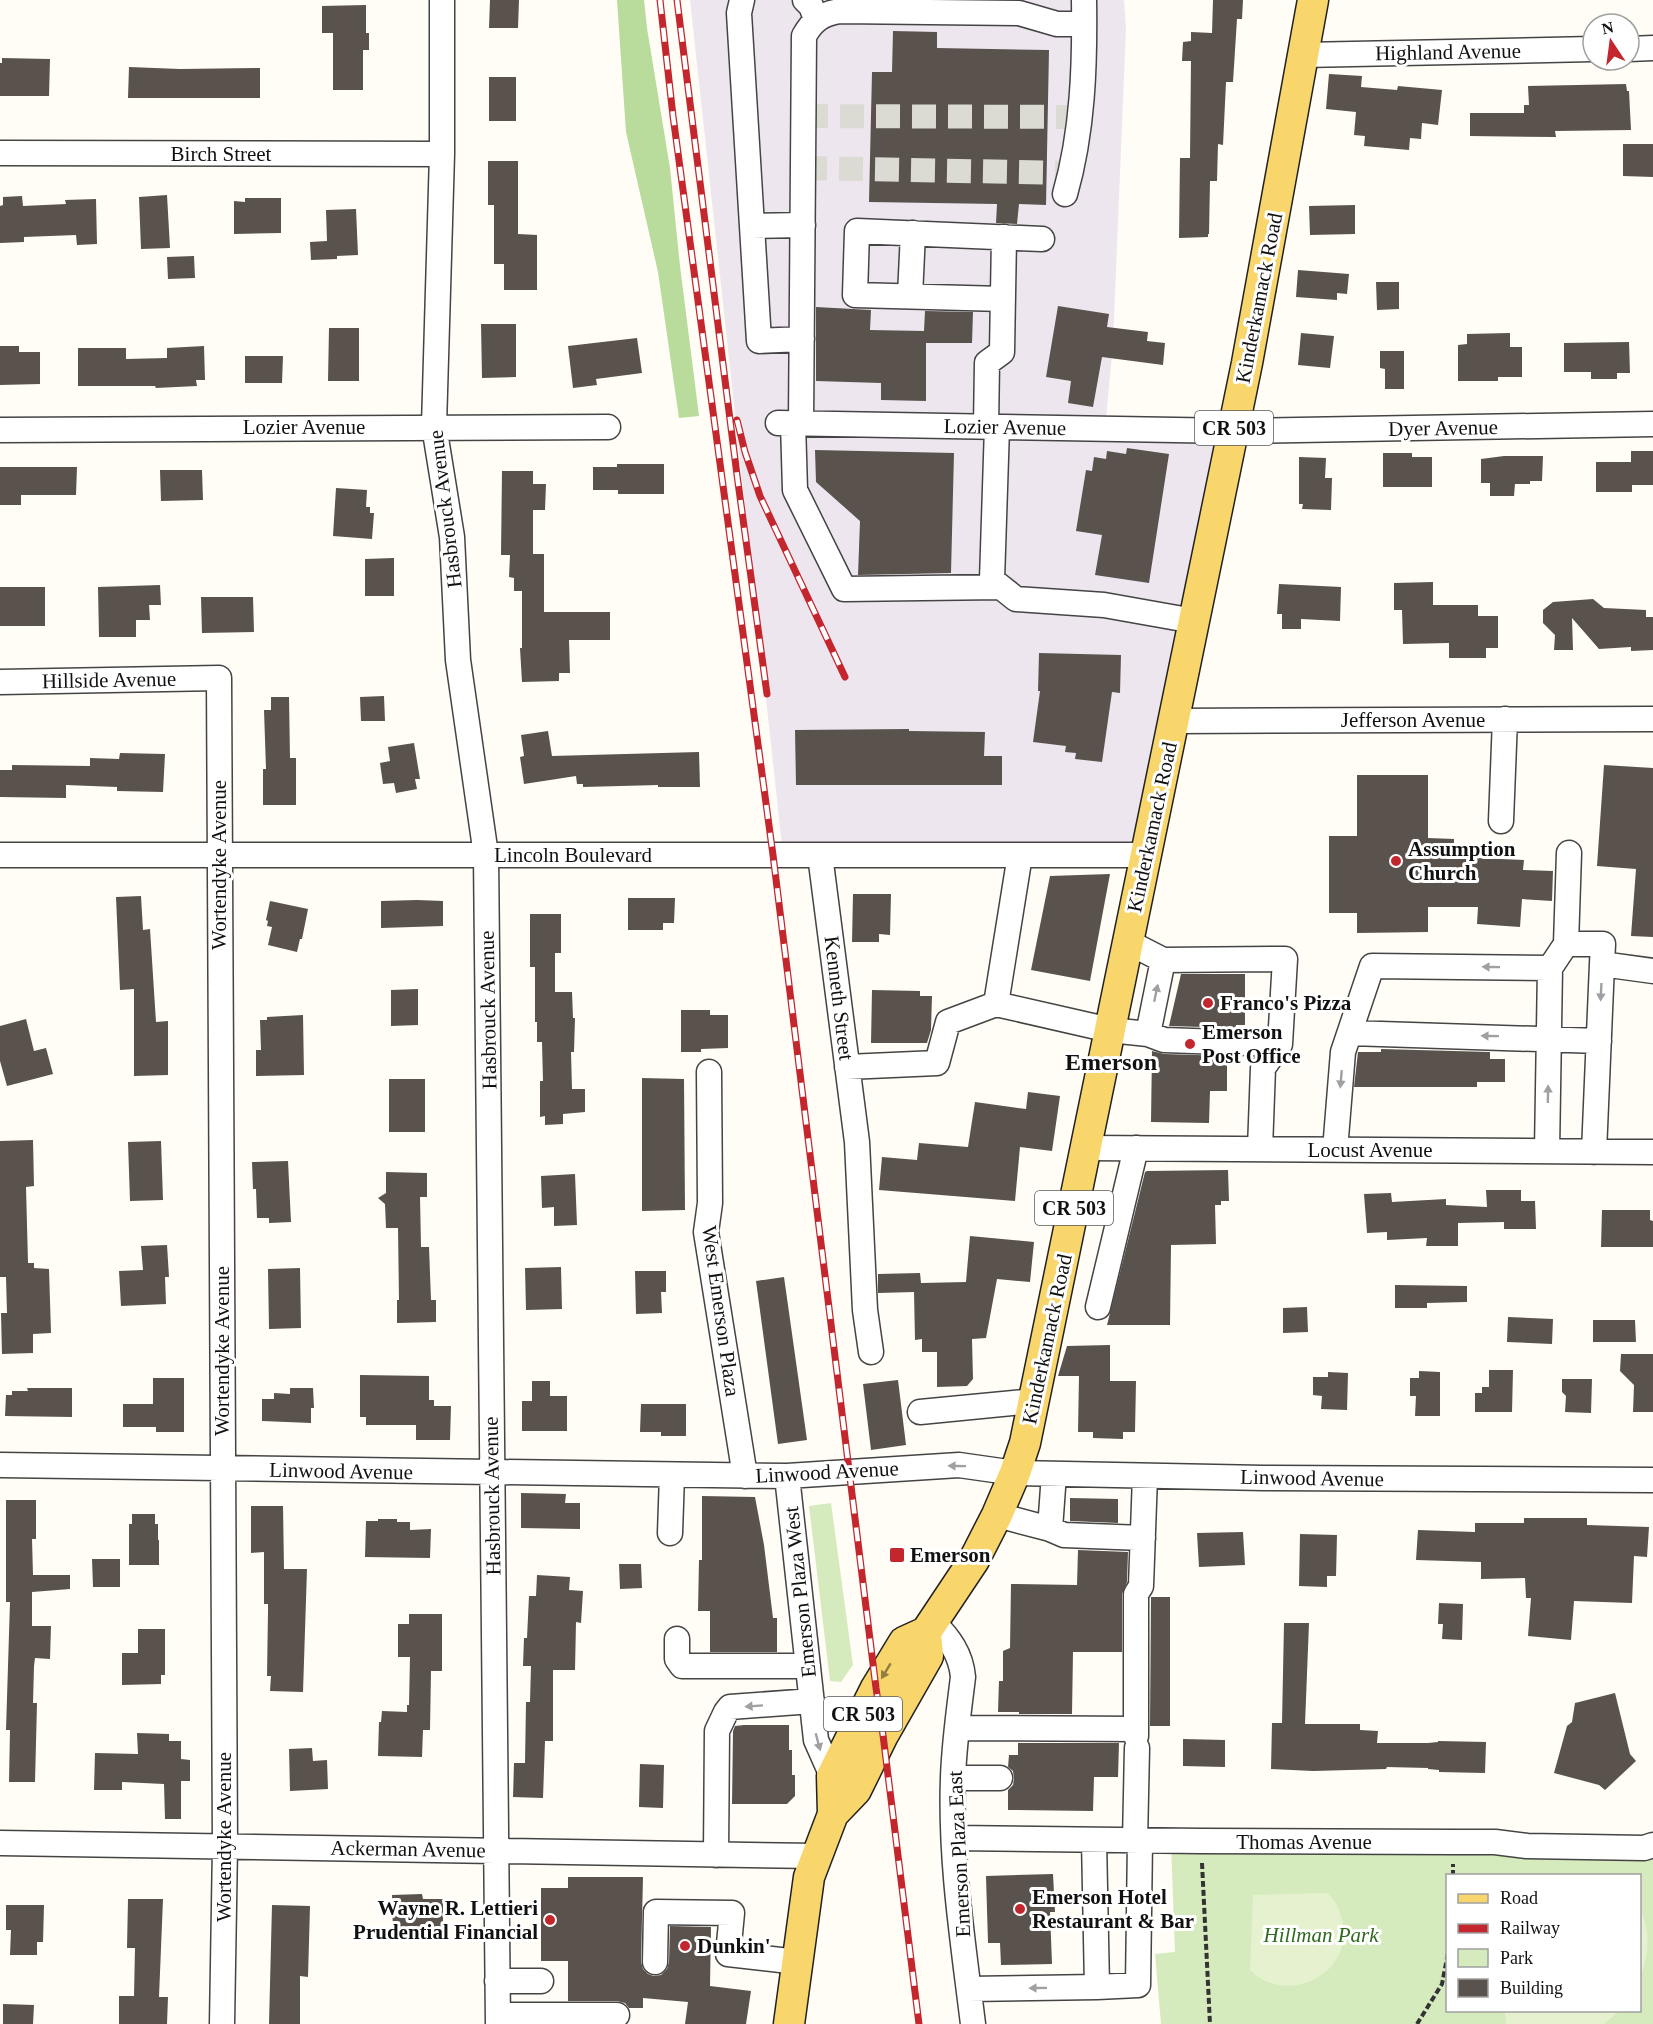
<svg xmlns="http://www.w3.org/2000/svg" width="1653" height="2024" font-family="Georgia,serif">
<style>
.industrial{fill:#eee6ef}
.green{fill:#d5ebbd;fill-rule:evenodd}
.forest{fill:#b9dc9c}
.pitch{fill:#e6f2cf}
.building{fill:#5a524d}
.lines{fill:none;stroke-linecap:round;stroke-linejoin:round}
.minor-tunnel{stroke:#dbdad3;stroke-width:24;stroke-dasharray:24 12;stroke-linecap:butt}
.minor-casing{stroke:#444;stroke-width:27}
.major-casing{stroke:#222;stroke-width:33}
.path{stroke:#333;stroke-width:4;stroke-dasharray:6 3;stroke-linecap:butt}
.minor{stroke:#fff;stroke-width:24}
.major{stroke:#f9d66b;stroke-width:30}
.rail-casing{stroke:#c4262e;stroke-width:7}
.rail{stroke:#fff;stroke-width:4.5;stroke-dasharray:14;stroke-linecap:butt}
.oneway{fill:#a0a0a0}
.oneway2{fill:#917d42}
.poi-dot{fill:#c4262e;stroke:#fff;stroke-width:2}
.labels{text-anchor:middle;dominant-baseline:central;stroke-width:6;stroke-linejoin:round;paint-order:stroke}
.shield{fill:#fff;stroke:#585858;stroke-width:1.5}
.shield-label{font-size:20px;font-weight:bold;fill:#111}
.street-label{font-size:21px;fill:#111;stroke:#fff}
.poi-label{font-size:21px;font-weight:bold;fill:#111;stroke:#fff;text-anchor:start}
.park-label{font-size:21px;font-style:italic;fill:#2f6b1f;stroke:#fff}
.quarter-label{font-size:24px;font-weight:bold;fill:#111;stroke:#fff}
</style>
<rect width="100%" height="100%" fill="#fffdf5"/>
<path class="industrial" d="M690 0H1124L1126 28 1113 344 1105 429 1233 431 1146 855H783Z"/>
<path class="green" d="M831 1503 853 1665 841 1682 830 1681 809 1506Z
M1171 1844 1653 1847V2024H1161L1155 1954 1175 1952ZM1448 1876H1640V2010H1448Z"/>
<path class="forest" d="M617 0H644L647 28 670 168 680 266 699 416 679 418 658 272 626 132Z"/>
<path class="pitch" d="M1327 1893C1335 1900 1338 1906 1341 1916 1359 1970 1289 2009 1250 1970L1253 1895Z
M1640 1909C1651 1931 1649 1955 1640 1977Z
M1505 2011V2010L1619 2011 1604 2024H1506Z"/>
<path class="building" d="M490 0H519L518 28H489Z
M1213 0H1243L1242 19H1237L1233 82H1226L1223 145 1218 144 1217 181H1210L1209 234H1208V237L1179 238 1180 158H1190L1191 61H1182L1183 42 1191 41V32L1212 33Z
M366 5V33H369V50H363V90H333V33H322V6Z
M893 31 937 32V48L1049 50 1046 205 1019 204 1017 224 996 223 997 204 869 202 872 72H892Z
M2 58 50 59 49 96H0V63H2Z
M129 67 180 69 260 68V98H128Z
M1329 74 1362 76 1361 87 1397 90 1398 86 1442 90 1438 125 1422 123 1421 139 1410 138 1409 150 1364 146 1365 136 1354 135 1356 112 1326 109Z
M489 77H516V121H489Z
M1626 84 1627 91H1629L1631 130 1555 131 1556 137 1470 136V113H1524V105H1529L1528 86Z
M1623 144H1653V177L1623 176Z
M488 161H518V234L537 235V290H504V264H494V205H488Z
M167 195 170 248 141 249 139 197Z
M22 196 23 206 66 204 65 200 96 199 97 244 77 245 76 235 24 237V242L0 243V206L3 205V197Z
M245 198H281V233L234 234V201L245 202Z
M1355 205V234L1310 235 1309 206Z
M356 209 358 255 337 256V259L311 260 310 242 327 241 326 210Z
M194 256 195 278 168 279 167 257Z
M1298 270 1349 274 1347 294 1337 293V300L1296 297Z
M1376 282H1399V309L1377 310Z
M1058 306 1109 314 1107 327 1148 332 1147 341 1165 343 1163 365 1102 357 1093 407 1068 403 1071 381 1046 377Z
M816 307 871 310 870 330 924 331 925 311 973 312 972 343H926V401L881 400V383L816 381Z
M481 324H516V377L482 378Z
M329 328H359V381H328Z
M1301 333 1334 336 1330 368 1298 365Z
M1510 333V347H1522V377H1498V381H1458V345L1467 344V334Z
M637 338 642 373 596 379 597 385 573 388 568 346Z
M1629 342 1630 373H1617V379H1591V372H1564V343Z
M0 346H19V352H40V384L0 385Z
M204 346 205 380H196L197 386 156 388 155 386H78V348H126V359L167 358V348Z
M1380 351H1404V389H1385V369L1380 368Z
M245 356H283L282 383H245Z
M1127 448 1169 454 1149 583 1095 575 1102 535 1076 531 1086 470 1092 471 1094 457 1106 459 1107 451 1126 454Z
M815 450 954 453 951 573 858 575 860 521 816 482Z
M1631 451H1653V485H1632V492H1596V462H1631Z
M1383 453H1412V457H1432V487H1383Z
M1504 456H1543L1542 481H1530V484H1515L1514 496H1490V483H1481V459Z
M1299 457 1326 458 1325 478H1332L1331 510 1302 509 1303 504H1299Z
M617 464H664V494H618V490H593V467H617Z
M0 467H77L76 495H21V505H0Z
M160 470H202L203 500 161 501Z
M502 471H533V484H546L545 510H533V554H544V612H610V640H569L570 673H559V681L522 682 520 648H522V591H514V578L509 577 510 555H501Z
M336 488 367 490 366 507H370V513H374L372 539 333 536Z
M394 558V596H365V559Z
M1433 582V605H1478V616H1498V648H1486V658H1449V643L1403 644 1402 610H1394V583Z
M1279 584 1341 587 1340 621 1301 619V629H1282V614H1277Z
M160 585 161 605H149L150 620H136V637H99L98 587Z
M0 587H45V626H0Z
M201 597H253L254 632 202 633Z
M1593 599 1604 608 1646 610V617H1653V650L1631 651V647L1599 649 1572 618 1573 650H1554L1555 635 1543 623V610L1553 602Z
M1039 653 1121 655 1120 693 1112 692 1102 762 1075 759 1076 753 1065 752 1066 746 1033 742 1040 691H1038Z
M384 696 385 721H361L360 697Z
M271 697H289L290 758H296V805H263V769H266L264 710H271Z
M909 729V731L985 732 984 756H1002V785H796L795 730Z
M548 731 552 756 699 752 700 787H658V785L583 787V784H577L576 776 524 784 520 757 524 756 521 735Z
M414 743 420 779H415L417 789 396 793 394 783 383 784 380 763 390 761 388 747Z
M120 753 165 754 163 792 117 791V787L66 785V798L0 797V770H12V765L90 766V758L119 759Z
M1604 765 1653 768V937L1631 936 1636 869 1597 866Z
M1357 775H1428V838L1454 839V857L1524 860 1523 870 1553 871 1552 901 1522 899 1520 927 1477 924 1478 907H1428V932L1357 933V913H1329V836H1357Z
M1110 874 1090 981 1031 970 1050 876Z
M853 894H891L890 935 879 934V942H852Z
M141 896 143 930 150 929 156 1022 168 1021V1075L134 1076V989L120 990 116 897Z
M628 898H675L674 923H663V930H628Z
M417 900 443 901V926L381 928V901Z
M270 901 308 909 302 939H300L297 952 268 945 272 927 267 926 268 921 266 920Z
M530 914H561V953H555V992H572L573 1018H575L574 1052H571L572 1089H585V1112L563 1114V1124L545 1125V1116L540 1117V1081H543L542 1042H537V1022H535V967H530Z
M1181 974H1245V1025H1236V1028L1169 1026Z
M418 989V1025L391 1026V990Z
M872 990 920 991V996H932L931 1030 927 1043H871Z
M681 1010H710V1015H728V1048L701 1049V1052H681Z
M303 1015 304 1075 256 1076V1050H261L260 1020H267V1017Z
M26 1019 34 1051 46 1048 53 1074 7 1086 0 1061V1026Z
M1381 1049 1490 1052V1059H1505V1082H1477V1087H1354L1358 1052H1381Z
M1152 1051 1164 1054 1227 1056V1091H1210L1209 1123 1151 1122Z
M642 1078 684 1079 685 1210 642 1211Z
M389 1079H425V1132H389Z
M1028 1092 1060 1096 1052 1151 1020 1147 1015 1201 879 1190 882 1157 917 1160 919 1143 968 1147 975 1102 1026 1109Z
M33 1140 34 1186 26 1187 28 1263H34V1268L49 1269 51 1333 33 1334V1353L2 1354 1 1313H7L6 1277H0V1141Z
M161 1141 163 1200 130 1201 128 1142Z
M288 1161 291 1222 269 1223V1218H257L256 1189H253L252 1162Z
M1228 1170 1229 1201H1221V1205H1215L1216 1244 1171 1245 1170 1325H1107L1145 1172 1147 1171Z
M386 1172 427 1173V1197H420L421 1247H429L431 1300H436V1322L397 1323V1300H399L398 1228H386L385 1204 378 1198 386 1193Z
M575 1174 577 1225 554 1226V1207L542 1208 541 1176Z
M1486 1190H1521V1201H1535L1536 1229H1504V1222L1458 1223V1246H1426L1427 1238 1387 1240V1232L1367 1233 1364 1194 1391 1193 1392 1202 1446 1199V1205L1487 1207Z
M1602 1210H1650V1220L1653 1221V1247H1601Z
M970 1236 1034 1242 1030 1282 997 1279 986 1338 972 1339 973 1379 967 1386 937 1387V1352H922V1339L915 1340 914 1292 878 1293V1274L920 1273 921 1283 966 1282Z
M167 1245 169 1277H165L166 1304 121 1306 119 1271 143 1270 141 1246Z
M561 1267 562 1309 526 1310 525 1268Z
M300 1268 301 1328 269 1329 268 1269Z
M635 1271H666V1292H661L662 1313 636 1314Z
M784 1277 807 1440 778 1444 756 1281Z
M1395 1285 1467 1286V1302L1427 1303V1308H1395Z
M1307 1307 1308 1332 1283 1333V1308Z
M1508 1317 1553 1319 1552 1344 1507 1342Z
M1593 1320H1635L1636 1342H1593Z
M1110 1345V1381H1136L1135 1432H1123V1439L1093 1438V1432H1078L1079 1376H1058L1067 1346Z
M1621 1354H1653V1412H1633L1634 1385 1620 1371Z
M1489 1370H1513L1512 1412H1475V1393H1482V1387H1489Z
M1419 1371 1440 1372V1416H1415L1416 1396H1410V1378H1419Z
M1328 1372 1348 1373 1347 1410 1321 1409 1322 1396 1313 1395V1377H1328Z
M360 1375 429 1376V1400H434V1406H451L450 1440H416V1425H366V1417H360Z
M153 1378H184V1432H156V1427H123V1404H153Z
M1562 1379H1592L1591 1413 1565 1412 1566 1396 1562 1392Z
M898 1380 906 1445 871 1450 863 1384Z
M532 1381H550V1396H567V1431H522V1401H532Z
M27 1388H72V1417L5 1416 6 1395H12V1391H28Z
M290 1388H313L314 1408H311V1423L262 1421V1399H274V1393L290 1394Z
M641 1404H686V1436H661V1432H640Z
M521 1493 566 1494 565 1503H580V1529L521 1528Z
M702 1496 755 1497 764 1545 773 1618H777V1652H710V1611H698L699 1560H702Z
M1070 1498 1118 1499V1523L1070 1521Z
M6 1500H36V1539H32L33 1575H70V1589L32 1592V1626H51L50 1659 35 1658 34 1666 33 1703H37L35 1782H9L10 1730H6L10 1602H6Z
M251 1506H283L284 1569H307L303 1692 270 1691 271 1676H267L268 1611V1604H264V1552L251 1553Z
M132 1514H155V1524H158V1540H159V1565H129V1524H132Z
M1524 1518H1587V1525L1649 1527 1647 1557 1634 1556 1632 1603 1574 1601 1571 1640 1528 1636 1531 1598H1526L1525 1578 1481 1579V1562L1416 1560 1418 1530 1475 1532V1523H1524Z
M378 1519H397V1522H410V1530L431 1529 430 1558 365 1557 366 1521H378Z
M1243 1532 1245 1565 1199 1567 1197 1533Z
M1300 1534 1337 1535 1336 1576H1327V1587L1299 1586Z
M1078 1550 1128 1552 1127 1582 1122 1594V1652H1073L1072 1714H1019V1712H998L999 1681H1003V1651L1010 1648 1011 1584 1077 1585Z
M92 1559H120V1587H93Z
M619 1564H641L642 1588 620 1589Z
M537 1575 570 1577 569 1590 583 1591 581 1623 576 1622 575 1670H553V1741H545L543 1798 513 1797 514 1763H525L526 1702H530L531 1666H523L524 1638H527L529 1596H536Z
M1151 1597H1170V1726H1150Z
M1439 1603 1463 1604 1462 1640 1442 1639 1443 1624H1438Z
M409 1614H442V1671H431L430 1730H423L422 1757 378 1756 379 1722H381L382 1711 407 1712V1705H409L410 1657H398V1624H409Z
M1284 1623H1309L1305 1724H1360V1730L1378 1731 1377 1743H1428L1438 1742V1741L1486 1742 1485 1773 1439 1772V1770L1428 1769V1768L1387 1767 1386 1769 1313 1771 1271 1769 1272 1723H1282Z
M138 1629H165V1675H161V1684L122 1685V1653H138Z
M1615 1693 1630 1754 1636 1761 1605 1790 1599 1785 1554 1773 1567 1726 1572 1722 1575 1703Z
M744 1725H789V1750H792V1775H795V1796L787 1804H732L733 1731 735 1726Z
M137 1733 169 1734V1741H181V1759L190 1760V1781H181V1819H165L164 1784 122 1782V1790H94L95 1753 138 1754Z
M1183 1739 1225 1740V1767L1183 1766Z
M1018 1743H1119L1118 1777H1094L1093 1811 1008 1810V1790L1013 1785 1014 1779 1013 1771 1008 1767 1009 1755H1018Z
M312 1748 313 1761 327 1760 328 1789 290 1791 289 1749Z
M640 1764 664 1765 663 1808 639 1807Z
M1053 1874 1055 1912H1050L1052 1964 1001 1965 1000 1943H988L986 1876Z
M568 1877H643L641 1962 643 1969 648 1974 654 1976 661 1975 667 1969 669 1962 670 1926 711 1927 710 1986 751 1991 746 2024H685L688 2002 643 1998V2008H629L625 2003 617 2001H568V1961H541V1888H568Z
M422 1894 423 1899H443V1934L393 1935 392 1895Z
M128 1899H163L159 1997H168L167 2024H119V1996H134L135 1948H127Z
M6 1905H44L43 1942H37V1955H10L11 1930H6Z
M272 1905 310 1906 308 1977 300 1976V2024H269Z
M3 2004 34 2005 33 2024H3Z"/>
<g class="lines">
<path class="minor-tunnel" d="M804 116 1079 117
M803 168 1071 173"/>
<defs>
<path id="minor" d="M442 0V154L434 426 452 537 458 660 486 855 498 2024
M742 0 739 13 759 341 802 339
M805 0 811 6 816 19
M1629 49 1653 48
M1303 55 1593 49
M0 153 442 154
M1065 194C1083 131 1085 65 1084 0
M752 226 803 225
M910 296 913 233
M1003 299 855 295 857 231 1042 239
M778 423 1233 431 1653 424
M793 423 795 490 844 589 1000 587
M801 423 804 36C813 20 822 14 840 11L1019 13 1057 24H1084
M986 427 987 363 1002 352 1004 237
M997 427 992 580 1016 599 1104 605 1194 621
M0 430 608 427
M0 682 219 678 225 1846 222 2024
M1174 721 1653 719
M1501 821 1505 719
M1569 853 1566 944H1603L1602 964
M0 855H1146
M820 855 857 1142 865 1310 871 1352
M1020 855 996 1004 1110 1030 1148 1034 1163 960 1128 942
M1163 960 1285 959 1280 1044 1263 1068 1260 1149
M1350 1033 1599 1041
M1148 1034 1164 1040 1280 1044
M847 1067 937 1063 948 1022 996 1004
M709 1072 710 1203 706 1232 745 1476
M1086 1148 1653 1152
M1335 1150 1343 1052 1372 966 1550 968
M1547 1151 1550 968 1566 944
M1594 1152 1602 964 1653 971
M1098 1307 1136 1148
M920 1412 1034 1401
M0 1465 787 1476 959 1465 1015 1473 1264 1478 1653 1480
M787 1476 816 1740 832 1776
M997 1515 1050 1529 1054 1474
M1050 1529 1064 1535 1143 1538
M670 1533 672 1475
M933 1622C949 1638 961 1654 963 1677 959 1710 954 1744 953 1778 950 1860 963 1942 973 2024
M677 1639V1659L682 1666H808
M957 1728 1136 1729
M1136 1736V1594L1141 1586 1145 1476
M953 1778H1000
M954 1838 1201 1841 1454 1842H1495L1527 1846 1644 1848 1653 1845
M1094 1840 1097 1987 1138 1985 1140 1841
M1135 1841 1137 1748
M0 1843 816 1856
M716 1855 717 1731 726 1712 730 1707 812 1701
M655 1962 656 1912 732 1913 728 1954 798 1962
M497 1981H541
M969 1989 1097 1987
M498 2015H617"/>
<path id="major" d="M833 1814 832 1776 876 1688 904 1642 926 1632 974 1560 997 1515 1015 1473 1025 1443 1247 363 1313 0
M789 2024 809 1877 833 1814 856 1790 883 1735 928 1656 926 1632"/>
</defs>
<use href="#minor" class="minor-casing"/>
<use href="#major" class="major-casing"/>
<path class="path" d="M914 1563H925
M1202 1863 1210 2024
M1453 1876V1864
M1417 2024 1442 1984 1448 1953"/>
<use href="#minor" class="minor"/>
<use href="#major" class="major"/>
<defs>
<path id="rail" d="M660 0 673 116 773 855 876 1688 883 1735 919 2024
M677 0 737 475 767 694
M737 420 745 452 760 496 845 677"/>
</defs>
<use href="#rail" class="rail-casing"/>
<use href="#rail" class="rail"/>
</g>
<defs><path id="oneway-solid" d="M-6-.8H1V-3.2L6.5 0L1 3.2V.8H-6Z" transform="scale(1.5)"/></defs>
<g class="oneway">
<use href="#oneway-solid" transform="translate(1491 967) rotate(-179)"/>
<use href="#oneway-solid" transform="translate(1601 992) rotate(93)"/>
<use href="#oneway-solid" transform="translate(1156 993) rotate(-78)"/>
<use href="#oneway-solid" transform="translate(1490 1036) rotate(-179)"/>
<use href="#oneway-solid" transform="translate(1341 1079) rotate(95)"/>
<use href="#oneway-solid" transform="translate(1548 1094) rotate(-89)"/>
<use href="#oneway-solid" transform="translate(957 1466) rotate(-179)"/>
<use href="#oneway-solid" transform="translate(754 1706) rotate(176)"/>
<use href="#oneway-solid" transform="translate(818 1742) rotate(75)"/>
<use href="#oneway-solid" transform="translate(1038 1988) rotate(179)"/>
</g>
<use class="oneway2" href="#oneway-solid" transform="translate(886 1671) rotate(121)"/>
<g class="poi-dot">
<circle cx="1396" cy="861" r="6"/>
<circle cx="1208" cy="1003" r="6"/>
<circle cx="1190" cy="1044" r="6"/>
<rect x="889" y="1547" width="16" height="16" rx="3"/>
<circle cx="1020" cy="1909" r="6"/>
<circle cx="550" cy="1920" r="6"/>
<circle cx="685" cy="1946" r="6"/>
</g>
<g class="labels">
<g class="shield">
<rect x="1195" y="411" width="78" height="34" rx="4.5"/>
<rect x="1035" y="1191" width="78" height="34" rx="4.5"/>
<rect x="824" y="1697" width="78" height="34" rx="4.5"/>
</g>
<g class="shield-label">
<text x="1234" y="428">CR 503</text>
<text x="1074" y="1208">CR 503</text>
<text x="863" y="1714">CR 503</text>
</g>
<g class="street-label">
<text transform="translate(1448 52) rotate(-1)">Highland Avenue</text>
<text x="221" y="154">Birch Street</text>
<text transform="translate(1259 298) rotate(-79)">Kinderkamack Road</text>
<text x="304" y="427">Lozier Avenue</text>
<text transform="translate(1005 427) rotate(1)">Lozier Avenue</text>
<text transform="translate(1443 428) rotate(-1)">Dyer Avenue</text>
<text transform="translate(445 509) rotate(-97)">Hasbrouck Avenue</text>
<text transform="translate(109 680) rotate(-1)">Hillside Avenue</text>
<text x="1413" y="720">Jefferson Avenue</text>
<text transform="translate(1152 827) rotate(-78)">Kinderkamack Road</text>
<text x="573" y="855">Lincoln Boulevard</text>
<text transform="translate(219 865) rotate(-90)">Wortendyke Avenue</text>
<text transform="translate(839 998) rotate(83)">Kenneth Street</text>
<text transform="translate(488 1010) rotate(-91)">Hasbrouck Avenue</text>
<text x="1370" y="1150">Locust Avenue</text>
<text transform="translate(721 1311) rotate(82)">West Emerson Plaza</text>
<text transform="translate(1047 1339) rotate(-78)">Kinderkamack Road</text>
<text transform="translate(222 1351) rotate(-90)">Wortendyke Avenue</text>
<text transform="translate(341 1471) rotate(1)">Linwood Avenue</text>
<text transform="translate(827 1472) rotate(-3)">Linwood Avenue</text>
<text transform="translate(1312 1478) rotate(1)">Linwood Avenue</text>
<text transform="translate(492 1496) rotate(-91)">Hasbrouck Avenue</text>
<text transform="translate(800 1592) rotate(-96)">Emerson Plaza West</text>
<text transform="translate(224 1837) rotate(-90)">Wortendyke Avenue</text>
<text x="1304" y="1842">Thomas Avenue</text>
<text transform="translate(408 1849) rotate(1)">Ackerman Avenue</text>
<text transform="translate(959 1854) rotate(-93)">Emerson Plaza East</text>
</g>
<g class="poi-label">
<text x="1408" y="849">Assumption<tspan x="1408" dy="24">Church</tspan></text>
<text x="1220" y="1003">Franco's Pizza</text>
<text x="1202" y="1032">Emerson<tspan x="1202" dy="24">Post Office</tspan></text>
<text x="910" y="1555">Emerson</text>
<text x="1032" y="1897">Emerson Hotel<tspan x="1032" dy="24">Restaurant &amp; Bar</tspan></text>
<text x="538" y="1908" text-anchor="end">Wayne R. Lettieri<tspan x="538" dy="24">Prudential Financial</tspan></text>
<text x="697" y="1946">Dunkin'</text>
</g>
<g class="park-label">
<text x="1321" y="1935">Hillman Park</text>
</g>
<g class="quarter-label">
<text x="1111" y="1062">Emerson</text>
</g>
</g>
<rect x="1446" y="1874" width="195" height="138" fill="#ffffff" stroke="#a0a0a0" stroke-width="1.5"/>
<rect x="1458" y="1894" width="30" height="9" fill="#f9d66b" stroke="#a0a0a0" stroke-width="1.5"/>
<text x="1500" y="1904" font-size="18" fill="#111111">Road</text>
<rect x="1458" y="1924" width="30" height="9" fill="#c4262e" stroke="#a0a0a0" stroke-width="1.5"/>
<text x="1500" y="1934" font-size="18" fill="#111111">Railway</text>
<rect x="1458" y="1949" width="30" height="18" fill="#d5ebbd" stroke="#a0a0a0" stroke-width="1.5"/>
<text x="1500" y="1964" font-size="18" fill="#111111">Park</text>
<rect x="1458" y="1979" width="30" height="18" fill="#5a524d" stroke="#a0a0a0" stroke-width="1.5"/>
<text x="1500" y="1994" font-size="18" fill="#111111">Building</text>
<g transform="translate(1611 42) rotate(347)"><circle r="28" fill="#ffffff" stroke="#a0a0a0" stroke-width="1.5"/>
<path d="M0-4.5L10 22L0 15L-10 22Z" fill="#c4262e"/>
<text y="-9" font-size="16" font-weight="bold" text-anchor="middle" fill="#111111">N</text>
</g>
</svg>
